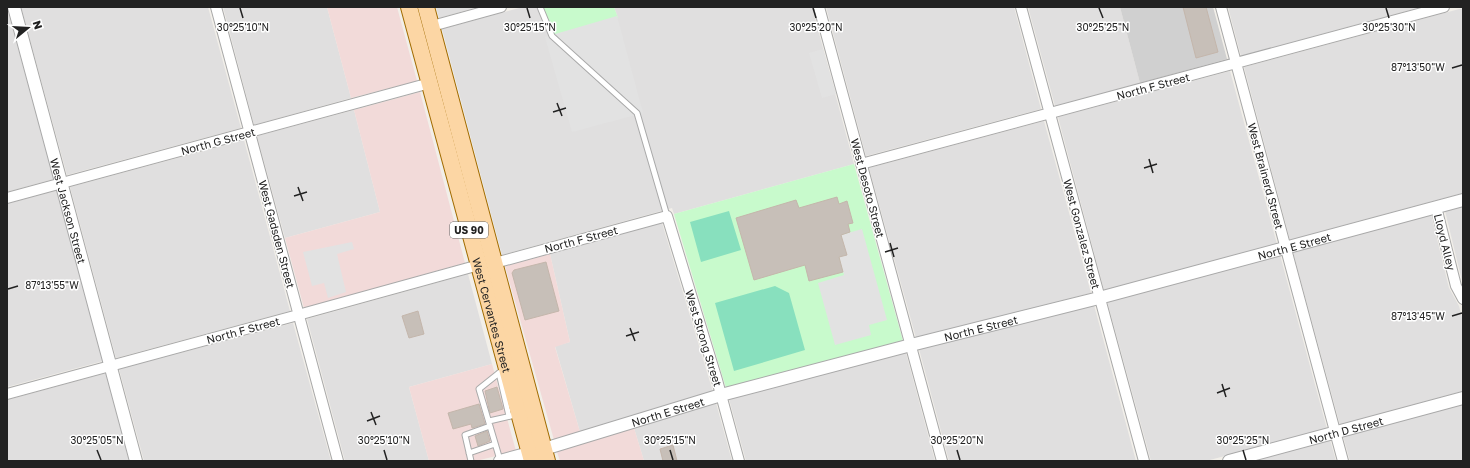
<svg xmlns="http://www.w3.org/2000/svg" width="1470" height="468" font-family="'Golos Text',sans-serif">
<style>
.residential{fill:#e0dfdf}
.commercial{fill:#f2dad9}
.religious{fill:#d0d0d0}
.park{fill:#c8facc}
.pitch{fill:#88e0be}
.parking{fill:#e2e2e2}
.building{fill:#c7bfb8;stroke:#c4b6ab}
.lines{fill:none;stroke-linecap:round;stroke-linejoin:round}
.service-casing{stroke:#a9a9a9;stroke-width:7}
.minor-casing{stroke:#a9a9a9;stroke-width:12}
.tertiary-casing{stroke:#a9a9a9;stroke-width:14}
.primary-casing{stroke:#a06b00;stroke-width:18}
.service{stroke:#fff;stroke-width:5}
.minor{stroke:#fff;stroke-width:10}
.tertiary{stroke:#fff;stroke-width:12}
.primary{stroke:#fcd6a4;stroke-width:16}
.ticks{fill:none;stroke:#222;stroke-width:1.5}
.labels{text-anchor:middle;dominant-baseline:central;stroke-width:3;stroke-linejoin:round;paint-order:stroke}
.shield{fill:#fff;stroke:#646464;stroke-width:1}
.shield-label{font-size:10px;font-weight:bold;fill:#222}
.street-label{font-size:11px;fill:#222;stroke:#fff}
.ticks-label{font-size:10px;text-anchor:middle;fill:#222;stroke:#fff;stroke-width:3;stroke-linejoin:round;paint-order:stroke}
</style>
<rect width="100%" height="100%" fill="#f2efe9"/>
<path class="residential" d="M21 7H208L241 128 67 175Z
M223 7H327L351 98 254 125Z
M436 7H478L439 18Z
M523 7H541L549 36 618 18 614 7H812L854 164 674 214 672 208 502 255 442 29Z
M826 7H1014L1041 109 866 156Z
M1028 7H1120L1140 83 1055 106Z
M1228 7H1422L1241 56Z
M7 8 54 179 7 192Z
M1463 8V193L1290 240 1244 67Z
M1230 71 1277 244 1104 290 1058 117Z
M354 110 380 212 285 238 257 136Z
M1044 121 1091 293 916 338 869 168Z
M244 140 290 311 116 358 70 187Z
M57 190 103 361 7 387V204Z
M1463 206V285L1445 211Z
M1431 214 1449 288 1459 306 1463 321V391L1340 425 1293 252Z
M662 223 713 392 580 432 555 346 570 342 550 254Z
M1280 255 1327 429 1206 461H1151L1107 301Z
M468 274 492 364 409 387 429 461H345L307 319Z
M1094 305 1136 461H949L919 349Z
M293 323 331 461H144L119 369Z
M906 353 935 461H746L729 399Z
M106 373 129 461H7V400Z
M716 403 732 461H644L634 428Z
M1463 404V461H1350L1343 436Z
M1330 440 1336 461H1252Z"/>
<path class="commercial" d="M327 7H397L417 81 351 98Z
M420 92 465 263 304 308 285 238 380 212 354 110Z
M550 254 570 342 555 347 580 432 554 440 505 266Z
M492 364 516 451 476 461H429L409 387Z
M634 428 644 461H560L557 452Z"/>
<path class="religious" d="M1120 7H1213L1227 59 1140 83Z"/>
<path class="park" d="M541 7H614L618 18 549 36Z
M854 164 903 341 726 388 674 214Z"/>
<path class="pitch" d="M729 211 741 250 701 262 690 222Z
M775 286 789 293 805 350 734 371 715 303Z"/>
<path class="parking" d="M617 16 643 113 572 132 545 37Z
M823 49 836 94 822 98 809 53Z
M862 229 887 320 869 325 871 335 835 345 818 283 844 275 839 257 846 255 841 235Z
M352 242 354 249 337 254 346 292 328 298 324 283 312 286 303 252Z"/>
<path class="building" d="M1183 7H1206L1218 52 1196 58Z
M837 197 839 204 847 201 853 223 848 224 850 232 841 235 847 255 839 257 843 272 809 281 805 265 754 280 736 218 796 200 799 208Z
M546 262 559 311 525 320 512 273 514 270Z
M418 311 424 334 409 338 402 316Z
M497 387 503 409 490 413 485 391Z
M479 404 485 424 472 428 471 424 453 429 448 413Z
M487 431 490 441 478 446 475 436Z
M673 445 677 461H663L660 449Z"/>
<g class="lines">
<defs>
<path id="service" d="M540 7 552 36 637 113 667 216
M499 373 509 416
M489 421 511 416
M469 453 495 444
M500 460 479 389 504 369
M471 461 465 435 490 426"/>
<path id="minor" d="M216 7 338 461
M819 7 942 461
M1021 7 1144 461
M1221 7 1343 461
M432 26 501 7
M861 164 1444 7
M7 198 430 83
M1436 207 1456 286 1463 299
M495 263 667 216 717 380 739 461
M7 394 298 315 479 265"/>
<g id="tertiary">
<path id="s1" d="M14 7 136 461"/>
<path id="s2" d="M500 461 544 449 721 395 911 345 1099 298 1463 200"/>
<path id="s3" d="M1229 461 1463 398"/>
</g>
<g id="primary">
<path id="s4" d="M409 7 532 461"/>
<path d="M426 7 547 461"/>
</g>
</defs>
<use href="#service" class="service-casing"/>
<use href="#minor" class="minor-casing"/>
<use href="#tertiary" class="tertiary-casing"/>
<use href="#primary" class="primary-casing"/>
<use href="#service" class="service"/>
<use href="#minor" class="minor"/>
<use href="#tertiary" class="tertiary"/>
<use href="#primary" class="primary"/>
</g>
<path class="ticks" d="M240 8 243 18M527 8 530 18M813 8 816 18M1099 8 1103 18M1386 8 1389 18M1452 68 1462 65M557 103 562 116M553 112 566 108M1149 159 1153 173M1144 168 1157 164M298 187 303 201M294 196 307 192M890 243 894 257M885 252 898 248M8 289 18 286M1452 316 1462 313M630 328 635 341M626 336 639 332M1222 384 1226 397M1217 393 1230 388M371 412 376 425M367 421 380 416M97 450 101 460M384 450 387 460M670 450 673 460M957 450 960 460M1243 450 1246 460"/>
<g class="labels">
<rect class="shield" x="450" y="222" width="38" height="16" rx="3"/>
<g class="shield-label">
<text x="469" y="230">US 90</text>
</g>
<g class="street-label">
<text transform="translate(1153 86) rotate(-15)">North F Street</text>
<text transform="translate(218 141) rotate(-15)">North G Street</text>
<text transform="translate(1266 176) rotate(75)">West Brainerd Street</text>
<text transform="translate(868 188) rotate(75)">West Desoto Street</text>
<text stroke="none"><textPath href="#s1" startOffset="211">West Jackson Street</textPath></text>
<text transform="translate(277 234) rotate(75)">West Gadsden Street</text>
<text transform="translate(1082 234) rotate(75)">West Gonzalez Street</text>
<text transform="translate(581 239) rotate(-15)">North F Street</text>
<text transform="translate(1445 242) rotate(76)">Lloyd Alley</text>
<text stroke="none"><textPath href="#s2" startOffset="823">North E Street</textPath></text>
<text stroke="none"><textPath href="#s4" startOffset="319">West Cervantes Street</textPath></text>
<text stroke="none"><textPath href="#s2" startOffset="499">North E Street</textPath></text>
<text transform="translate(243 330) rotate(-15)">North F Street</text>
<text transform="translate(704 338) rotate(73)">West Strong Street</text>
<text stroke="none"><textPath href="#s2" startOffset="175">North E Street</textPath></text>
<text stroke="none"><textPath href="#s3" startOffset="121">North D Street</textPath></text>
</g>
</g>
<g class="ticks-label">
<text x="243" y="31">30°25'10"N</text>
<text x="530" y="31">30°25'15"N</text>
<text x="816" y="31">30°25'20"N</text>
<text x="1103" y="31">30°25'25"N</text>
<text x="1389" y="31">30°25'30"N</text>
<text x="1418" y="71">87°13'50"W</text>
<text x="52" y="289">87°13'55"W</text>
<text x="1418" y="320">87°13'45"W</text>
<text x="97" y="444">30°25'05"N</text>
<text x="384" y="444">30°25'10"N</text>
<text x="670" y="444">30°25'15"N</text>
<text x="957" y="444">30°25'20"N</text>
<text x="1243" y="444">30°25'25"N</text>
</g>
<rect width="1470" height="468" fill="none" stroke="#222222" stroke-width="16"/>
<g transform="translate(28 28) rotate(72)" stroke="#ffffff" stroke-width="3" paint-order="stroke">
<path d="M0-3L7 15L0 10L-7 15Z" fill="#222222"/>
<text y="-6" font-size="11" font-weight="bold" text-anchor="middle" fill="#222222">N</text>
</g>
</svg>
